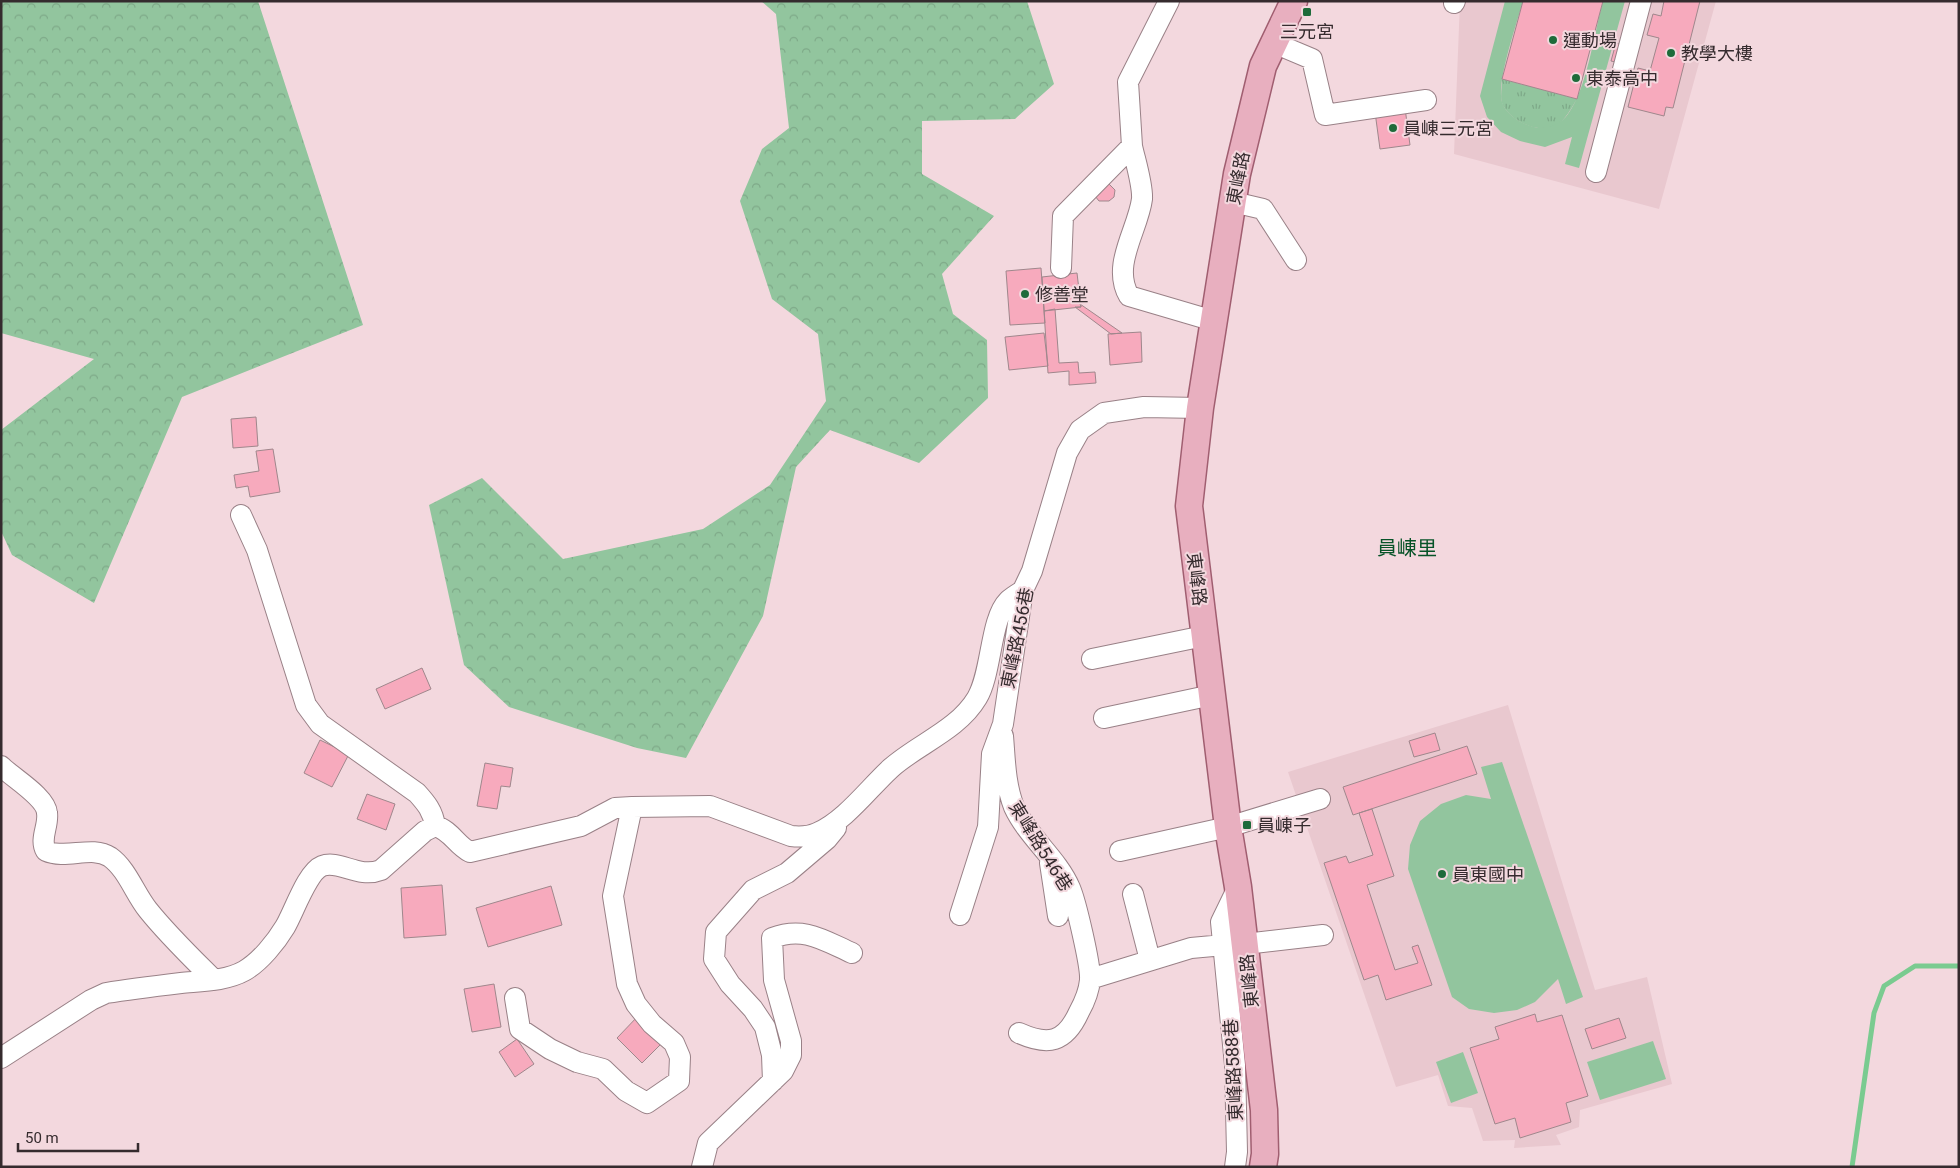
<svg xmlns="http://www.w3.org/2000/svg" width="1960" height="1168" font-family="Roboto,'Noto Sans TC',sans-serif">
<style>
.built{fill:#e9c8cf}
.grass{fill:url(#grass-tufts)}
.forest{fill:url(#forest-crowns)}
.pitch{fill:#92c59e}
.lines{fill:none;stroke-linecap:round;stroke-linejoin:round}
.stream{stroke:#7acb90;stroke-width:5}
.building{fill:#f7aabd;stroke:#9f878c}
.minor-casing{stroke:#998187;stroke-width:22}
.major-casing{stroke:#a05e70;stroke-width:29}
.minor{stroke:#fff;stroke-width:20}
.major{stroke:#e8afbf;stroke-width:26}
.poi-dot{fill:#1e6b3a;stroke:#f3d8de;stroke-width:2}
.labels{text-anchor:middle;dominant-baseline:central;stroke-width:4;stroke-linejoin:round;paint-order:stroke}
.poi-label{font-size:18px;fill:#352b2e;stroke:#f3d8de;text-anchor:start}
.street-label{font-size:18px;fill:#352b2e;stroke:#f3d8de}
.quarter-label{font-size:20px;fill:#075328;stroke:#f3d8de}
</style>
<defs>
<pattern id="grass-tufts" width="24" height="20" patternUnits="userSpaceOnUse" patternTransform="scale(1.25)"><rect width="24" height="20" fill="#92c59e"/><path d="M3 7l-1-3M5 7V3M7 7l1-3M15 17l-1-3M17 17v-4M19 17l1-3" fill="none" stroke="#7ea988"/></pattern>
<pattern id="forest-crowns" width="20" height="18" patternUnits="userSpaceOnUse" patternTransform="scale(1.25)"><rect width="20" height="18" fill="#92c59e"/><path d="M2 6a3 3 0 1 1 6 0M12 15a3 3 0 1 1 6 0" fill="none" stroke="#7ea988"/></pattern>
</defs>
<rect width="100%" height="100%" fill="#f3d8de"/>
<path class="built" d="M1460 1H1716L1659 209 1454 154Z
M1508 705 1595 990 1647 977 1672 1084 1580 1110 1579 1127 1556 1135 1561 1145 1514 1148 1515 1140 1483 1141 1472 1108 1448 1106 1438 1075 1396 1087 1288 772Z"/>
<path class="grass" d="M1502 79 1577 99C1571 108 1564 124 1552 127 1535 133 1508 119 1502 103 1500 97 1502 86 1502 79Z"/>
<path class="forest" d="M1 1H258L363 325 182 397 94 603 12 555 1 531V430L94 359 1 333Z
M761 1H1027L1054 84 1015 119 922 121V174L994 216 942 274 953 314 987 340 988 398 919 463 830 430 796 467 763 616 686 758 637 748 509 707 464 665 429 505 482 478 563 559 703 529 770 485 826 401 818 334 772 299 740 201 762 149 789 128 776 14Z"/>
<path class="pitch" d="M1505 1H1523C1517 23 1496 83 1502 102 1506 115 1522 124 1534 127 1547 130 1560 125 1568 114 1587 88 1594 34 1603 1H1625L1579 168 1565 164 1572 137 1545 147 1520 141 1501 132 1487 117 1480 96Z
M1502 762 1583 997 1566 1004 1558 979 1535 1002 1517 1010 1494 1013 1469 1009 1452 997 1408 869 1410 845 1420 821 1441 804 1466 795 1491 799 1481 767Z
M1653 1041 1666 1079 1600 1100 1587 1062Z
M1463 1052 1478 1093 1451 1103 1436 1062Z"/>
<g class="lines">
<path class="stream" d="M1852 1167 1874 1013 1884 986 1915 966H1959"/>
</g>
<path class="building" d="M1523 1H1603L1577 99 1502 79Z
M1664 1H1700L1673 108 1666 107 1664 116 1628 107 1638 68 1650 71 1659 38 1647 35 1653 14 1661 16Z
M1616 43 1625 46 1620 63 1611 61Z
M1405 108 1410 145 1380 149 1375 112Z
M1108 183 1115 190 1114 197 1109 201H1099L1095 196Z
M1041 268 1045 323 1010 325 1006 271Z
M1077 273 1081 307 1044 311 1042 277Z
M1080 304 1122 333 1111 334 1075 307H1081Z
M1055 309 1059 363 1078 362 1079 373 1095 372 1096 383 1069 385V371L1048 373 1044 311Z
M1141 332 1142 362 1110 365 1108 334Z
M1044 333 1048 366 1009 370 1005 337Z
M256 417 258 446 233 448 231 419Z
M273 449 280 492 250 497 248 486 236 488 234 475 259 471 256 451Z
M422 668 431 689 385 709 376 689Z
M1435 733 1440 750 1414 757 1409 741Z
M320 740 349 754 332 787 304 773Z
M1467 746 1477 774 1353 815 1343 787Z
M485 763 513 768 510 787 501 786 497 809 477 806Z
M367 794 395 804 386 830 357 819Z
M1372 809 1394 876 1367 885 1395 970 1418 963 1412 947 1418 945 1432 985 1386 1000 1378 975 1364 980 1324 863 1346 856 1349 863 1373 855 1359 813Z
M442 885 446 935 404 938 401 888Z
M551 886 562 925 488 947 476 908Z
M494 984 501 1027 472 1032 464 989Z
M1535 1014 1537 1022 1562 1015 1588 1096 1566 1103 1571 1122 1520 1138 1515 1118 1495 1124 1470 1048 1499 1039 1495 1027Z
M639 1015 664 1041 642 1063 617 1038Z
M1619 1018 1626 1038 1592 1049 1585 1029Z
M517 1039 534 1064 515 1077 499 1052Z"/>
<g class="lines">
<defs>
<path id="minor" d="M1454 3 1455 1
M1274 43 1312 59 1325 115 1426 100
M1132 146 1128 82 1169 1
M1596 172 1641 1
M1233 202 1263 209 1296 260
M1061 268 1063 216 1132 146C1135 160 1143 185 1142 199 1138 230 1111 265 1129 296L1214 321
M241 515 257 550 306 705 320 724 417 793C426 803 433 811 435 826
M1092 659 1204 636
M1104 718 1212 695
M1003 736C1005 759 1005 784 1014 807 1028 837 1057 858 1070 888 1076 902 1091 966 1090 980 1089 991 1084 1003 1079 1012 1065 1043 1048 1046 1019 1033
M1 766C13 778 46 797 47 813 49 826 39 839 46 851 66 860 92 845 110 857 127 869 135 894 148 910 168 935 191 957 214 980
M1120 851 1228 827 1320 799
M1050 863 1058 916
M1133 894 1150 960
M960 915 988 827 992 754 1003 724 1023 590 1032 571 1067 453 1080 430 1104 413 1144 407 1200 408
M1245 944 1323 935
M1090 979 1191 948 1224 945
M515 998 520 1029 550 1049 577 1062 603 1069 626 1091 647 1103 679 1081 680 1057 674 1043 652 1024 636 1004 627 984 613 896 632 807
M1 1058 91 1000 106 993C131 989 156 986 181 983 201 981 226 981 244 971 260 962 276 942 285 927 294 912 307 872 322 866 339 859 358 879 381 870L425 831 435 826C451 830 456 845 470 852L581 826 615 808 632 807 710 806 791 836C800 837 808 837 817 833 845 821 869 788 891 768 918 744 958 730 977 698 992 673 990 619 1008 601 1012 597 1018 594 1023 590
M773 1081 772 1055 765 1027 753 1009 730 984 714 959 716 932 753 890 787 873 827 839 836 828
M702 1167 708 1143 783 1071 791 1055V1041L774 980 772 938C804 926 823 940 852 953
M1235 1167 1237 1152 1235 1065 1221 922 1238 887"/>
<path id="major" d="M1263 1167 1265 1154 1264 1110 1238 887 1228 827 1189 506 1200 408 1237 174 1263 66 1294 1"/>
</defs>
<use href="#minor" class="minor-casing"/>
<use href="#major" class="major-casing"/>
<use href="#minor" class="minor"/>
<use href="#major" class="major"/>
</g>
<g class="poi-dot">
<rect x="1302" y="7" width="10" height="10" rx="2.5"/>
<circle cx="1553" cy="40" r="5"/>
<circle cx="1671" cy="53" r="5"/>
<circle cx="1576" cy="78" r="5"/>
<circle cx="1393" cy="128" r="5"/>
<circle cx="1025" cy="294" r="5"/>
<rect x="1242" y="820" width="10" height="10" rx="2.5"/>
<circle cx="1442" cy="874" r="5"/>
</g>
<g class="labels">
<g class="poi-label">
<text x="1307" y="31" text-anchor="middle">三元宮</text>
<text x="1563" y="40">運動場</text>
<text x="1681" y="53">教學大樓</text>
<text x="1586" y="78">東泰高中</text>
<text x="1403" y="128">員崠三元宮</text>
<text x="1035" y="294">修善堂</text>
<text x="1257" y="825">員崠子</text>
<text x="1452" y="874">員東國中</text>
</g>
<g class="street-label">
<text transform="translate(1238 178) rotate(-79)">東峰路</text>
<text transform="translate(1197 579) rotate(83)">東峰路</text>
<text transform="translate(1017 638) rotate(-79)">東峰路456巷</text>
<text transform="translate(1041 846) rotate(58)">東峰路546巷</text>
<text transform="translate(1249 981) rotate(-96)">東峰路</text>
<text transform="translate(1233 1070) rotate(-93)">東峰路588巷</text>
</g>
<g class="quarter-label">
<text x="1407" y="548">員崠里</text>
</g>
</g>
<rect width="1960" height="1168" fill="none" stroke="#352b2e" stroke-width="5"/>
<path d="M18 1143v8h120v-8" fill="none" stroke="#352b2e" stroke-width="2.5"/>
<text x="25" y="1143" font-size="15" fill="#352b2e" stroke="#f3d8de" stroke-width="4" paint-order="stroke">50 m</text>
</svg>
